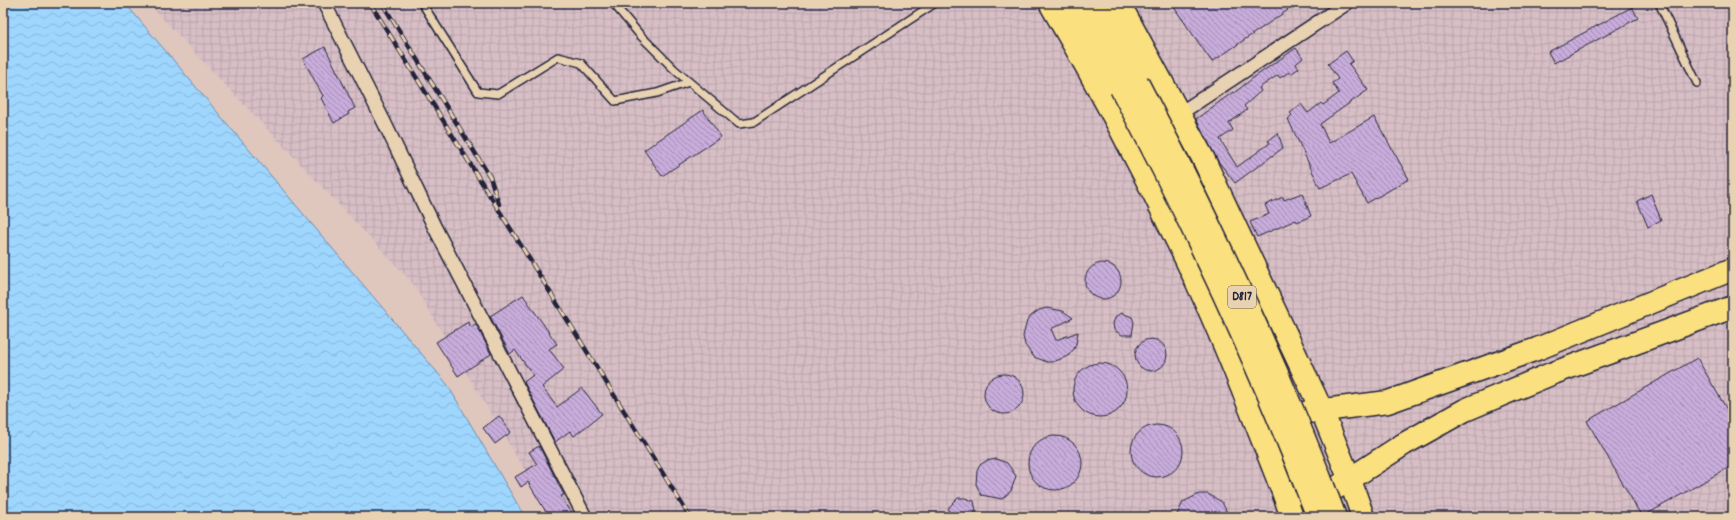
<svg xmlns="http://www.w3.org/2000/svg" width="1736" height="520" font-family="Dekko,sans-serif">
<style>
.industrial{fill:url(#industrial-grid)}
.water{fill:url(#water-waves);stroke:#6c8eb0}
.building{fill:url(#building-back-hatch);stroke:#22223b}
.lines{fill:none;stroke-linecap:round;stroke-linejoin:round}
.lane-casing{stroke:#22223b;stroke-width:10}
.street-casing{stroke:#22223b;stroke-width:16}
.highway-casing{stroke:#22223b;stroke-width:25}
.lane{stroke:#e9d2b2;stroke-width:7}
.street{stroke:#e9d2b2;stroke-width:13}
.highway{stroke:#fbe080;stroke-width:22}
.rail-casing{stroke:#22223b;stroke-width:4.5}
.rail{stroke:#e9d2b2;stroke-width:3;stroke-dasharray:9;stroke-linecap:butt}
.highway-bridge-casing{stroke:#22223b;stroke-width:25;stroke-linecap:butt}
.highway-bridge{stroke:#fbe080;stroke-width:22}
.labels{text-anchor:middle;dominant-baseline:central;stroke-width:4;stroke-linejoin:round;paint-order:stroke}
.shield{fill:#e9d2b2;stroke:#5e575f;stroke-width:1}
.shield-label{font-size:13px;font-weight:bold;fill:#22223b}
</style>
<defs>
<pattern id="industrial-grid" width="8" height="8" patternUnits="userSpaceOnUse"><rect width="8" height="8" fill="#d8bfc6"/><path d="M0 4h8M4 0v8" fill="none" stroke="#b9a4ab"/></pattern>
<pattern id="water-waves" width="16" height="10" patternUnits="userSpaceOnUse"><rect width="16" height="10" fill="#9ed6fe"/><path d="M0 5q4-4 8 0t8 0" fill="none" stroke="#88b7db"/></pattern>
<pattern id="building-back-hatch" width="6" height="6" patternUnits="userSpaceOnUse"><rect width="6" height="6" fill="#c8acda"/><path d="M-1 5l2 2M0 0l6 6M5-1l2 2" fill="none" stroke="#a28cb2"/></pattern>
</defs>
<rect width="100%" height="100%" fill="#dfc7be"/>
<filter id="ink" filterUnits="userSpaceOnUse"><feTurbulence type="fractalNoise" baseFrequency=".025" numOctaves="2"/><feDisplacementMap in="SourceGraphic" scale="8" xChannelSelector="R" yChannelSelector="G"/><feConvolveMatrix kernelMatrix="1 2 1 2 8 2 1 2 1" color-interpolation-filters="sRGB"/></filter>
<g filter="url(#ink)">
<path class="industrial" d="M148 3H1733V517H553L411 281Z"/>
<path class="water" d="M3 3H125L447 384 525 517H3Z"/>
<path class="building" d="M1171 3H1283L1288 10 1212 62Z
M1632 7 1638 18 1554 63 1548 52Z
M325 47 355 108 348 112 349 114 334 123 321 98 323 96 303 59Z
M1296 48 1303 58 1296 64 1299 68 1291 74 1289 72 1280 78 1278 75 1259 88 1261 91 1244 106 1247 110 1229 123 1233 130 1220 139 1237 167 1270 143 1268 141 1278 133 1283 148 1235 183 1218 161 1196 119 1233 92 1234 93 1253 78Z
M1346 51 1353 61 1349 64 1368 90 1320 124 1329 143 1374 117 1409 179 1367 203 1351 174 1320 188 1288 119 1292 115 1290 113 1301 104 1308 113 1321 103 1323 105 1339 93 1332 83 1338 79 1328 64Z
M703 110 721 137 662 176 644 150Z
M1302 193 1311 216 1297 222 1296 220 1257 237 1250 222 1269 214 1265 205 1283 197 1284 200Z
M1651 194 1661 220 1648 227 1637 201Z
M1085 281a18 18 0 1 1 36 0a18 18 0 1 1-36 0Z
M523 295 557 344 549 349 564 369 542 387 557 407 582 388 602 414 574 436 570 431 555 442 524 382 533 375 515 350 510 354 490 316Z
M1047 308 1063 311 1073 318 1051 329 1056 340 1078 332 1076 344 1074 349 1068 356 1053 362H1047L1034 357 1025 345 1023 336 1027 321 1031 316 1039 310Z
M1122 313 1132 317 1134 322 1132 335H1122L1114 330 1113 323 1116 316Z
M468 322 471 327 476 324 491 354 458 376 436 342Z
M1135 355a16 16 0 1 1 32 0a16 16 0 1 1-32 0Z
M1697 358 1733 420V465L1642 517 1587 421Z
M1073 390a27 27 0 1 1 54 0a27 27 0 1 1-54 0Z
M984 394a20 20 0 1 1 40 0a20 20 0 1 1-40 0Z
M499 416 511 432 495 444 483 428Z
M1131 451a26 26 0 1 1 52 0a26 26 0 1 1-52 0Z
M1028 463a27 27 0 1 1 54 0a27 27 0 1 1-54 0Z
M539 446 564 495 561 496 572 513 566 517H549L528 482 521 487 515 477 537 464 529 452Z
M996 459 1007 463 1016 476 1011 491 1002 499 981 495 976 484 977 471 980 465 986 461Z
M1199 494H1208L1222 502 1229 517H1176L1183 502Z
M958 498H965L974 501 976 511 975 517H948L949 507Z"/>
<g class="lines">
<defs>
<path id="lane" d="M422 3 478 92 498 94 558 57 581 63 615 101 657 93 689 82
M613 3 640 35 675 70 739 124 754 122 935 3
M1659 3 1697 83"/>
<path id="street" d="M324 3 384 122 435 228 585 517
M1179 114 1347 3"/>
<path id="highway" d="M1050 3C1104 95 1154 190 1199 287 1230 354 1256 424 1283 492L1292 517
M1072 3 1121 88
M1094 3 1137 82
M1119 3 1203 158 1322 411 1350 480 1363 517
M1308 412 1388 402 1537 349 1733 269
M1306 495 1333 490 1404 444 1465 410 1551 374 1733 307"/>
</defs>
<use href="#lane" class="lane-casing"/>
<use href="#street" class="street-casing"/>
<use href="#highway" class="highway-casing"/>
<use href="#lane" class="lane"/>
<use href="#street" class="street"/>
<use href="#highway" class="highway"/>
<defs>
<path id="rail" d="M370 3 690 517
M382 3 490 177 499 204"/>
</defs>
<use href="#rail" class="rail-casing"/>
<use href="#rail" class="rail"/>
<defs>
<path id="highway-bridge" d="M1137 82C1211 223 1279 368 1335 517
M1121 88C1195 227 1262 370 1318 517"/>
</defs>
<use href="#highway-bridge" class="highway-bridge-casing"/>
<use href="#highway-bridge" class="highway-bridge"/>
</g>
</g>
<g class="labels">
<rect class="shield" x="1228" y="286" width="28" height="22" rx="3"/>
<g class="shield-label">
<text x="1242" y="297">D817</text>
</g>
</g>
<rect width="1736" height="520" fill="none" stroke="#e9d2b2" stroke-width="16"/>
<rect x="8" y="8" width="1720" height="504" fill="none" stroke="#22223b" stroke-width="1.5" filter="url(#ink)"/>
</svg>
